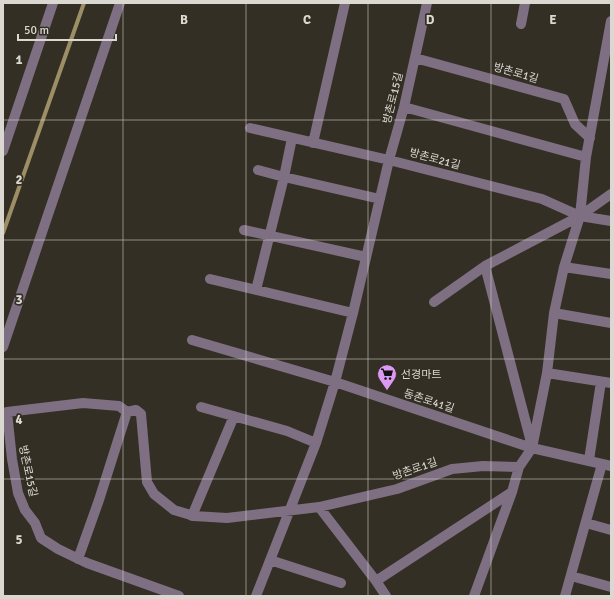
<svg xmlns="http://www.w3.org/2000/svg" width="614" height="599" font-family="Signika,'Noto Sans KR',sans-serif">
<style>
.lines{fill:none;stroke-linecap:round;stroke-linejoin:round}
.stream{stroke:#9c8f66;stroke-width:4}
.minor{stroke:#7e6f83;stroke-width:10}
.grid{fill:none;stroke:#dad8d1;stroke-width:1;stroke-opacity:0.55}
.labels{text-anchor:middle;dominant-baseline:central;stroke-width:3.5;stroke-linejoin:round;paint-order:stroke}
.street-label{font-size:11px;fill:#dad8d1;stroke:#332f24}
.poi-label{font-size:11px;fill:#dad8d1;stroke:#332f24;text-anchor:start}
.grid-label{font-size:13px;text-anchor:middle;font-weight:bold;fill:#dad8d1;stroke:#332f24;stroke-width:3.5;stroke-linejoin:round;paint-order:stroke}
</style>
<rect width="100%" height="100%" fill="#332f24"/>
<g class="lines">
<path class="stream" d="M3 233 84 3"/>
<path class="minor" d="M521 24 525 3
M415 58 564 99 575 124 590 138
M404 107 586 157
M250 128 389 160 542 199 580 216 611 221
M313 143 345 3
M3 151 53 3
M258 170 284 177 380 199
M244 230 366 257
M485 266 532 446
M564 267 611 274
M210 279 353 313
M256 290 284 177 292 138
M434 302 485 266 580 216 611 194
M554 313 611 323
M192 340 335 382 532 448 611 466
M3 347 120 3
M547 373 611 383
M201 407 287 431 316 443
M127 412 136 410 141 414 147 482 154 494 174 510 194 516 227 518 319 507 397 489 452 469 483 466 519 467
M589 460 601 382
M319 507 376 581 512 492
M192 516 234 416
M586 523 611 530
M78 559 99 500 127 412 119 406 83 403 7 412 12 459 18 493 25 510 35 523 41 538 58 549 87 563 179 596
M270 560 341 583
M571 576 611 587
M376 581 386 596
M256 596 316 443 335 382 353 313 389 160 404 107 427 3
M474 596 512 492 519 467 532 448 547 373 554 313 564 267 580 216 586 157 611 21
M565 596 602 464"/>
</g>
<path class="grid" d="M123 3V596M246 3V596M368 3V596M491 3V596M3 120H611M3 240H611M3 359H611M3 479H611"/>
<defs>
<symbol id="supermarket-pin" viewBox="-11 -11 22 30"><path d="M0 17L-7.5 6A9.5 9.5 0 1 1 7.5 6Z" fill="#dc99f4" stroke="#332f24"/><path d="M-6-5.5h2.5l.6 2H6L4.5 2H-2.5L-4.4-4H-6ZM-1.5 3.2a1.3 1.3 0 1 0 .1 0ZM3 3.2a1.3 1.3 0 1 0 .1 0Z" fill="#111"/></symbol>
</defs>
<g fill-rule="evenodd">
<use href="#supermarket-pin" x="376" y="363" width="22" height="30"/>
</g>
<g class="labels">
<g class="street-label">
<text transform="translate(516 73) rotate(16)">방촌로1길</text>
<text transform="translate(393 98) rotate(-76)">방촌로15길</text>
<text transform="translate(435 159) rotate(15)">방촌로21길</text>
<text transform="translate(429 401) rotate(18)">동촌로41길</text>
<text transform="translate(415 469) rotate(-19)">방촌로1길</text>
<text transform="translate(28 471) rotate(78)">방촌로15길</text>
</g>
<g class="poi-label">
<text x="401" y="374">선경마트</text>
</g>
</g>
<g class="grid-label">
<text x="184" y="24">B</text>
<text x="307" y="24">C</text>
<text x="430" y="24">D</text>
<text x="553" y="24">E</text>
<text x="19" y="64">1</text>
<text x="19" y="184">2</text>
<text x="19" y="304">3</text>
<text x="19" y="424">4</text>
<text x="19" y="544">5</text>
</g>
<rect width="614" height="599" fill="none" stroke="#dad8d1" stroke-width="8"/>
<path d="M18 34v6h98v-6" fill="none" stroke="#dad8d1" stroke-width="2"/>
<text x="24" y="34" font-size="12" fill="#dad8d1" stroke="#332f24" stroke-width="3" paint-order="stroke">50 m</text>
</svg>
